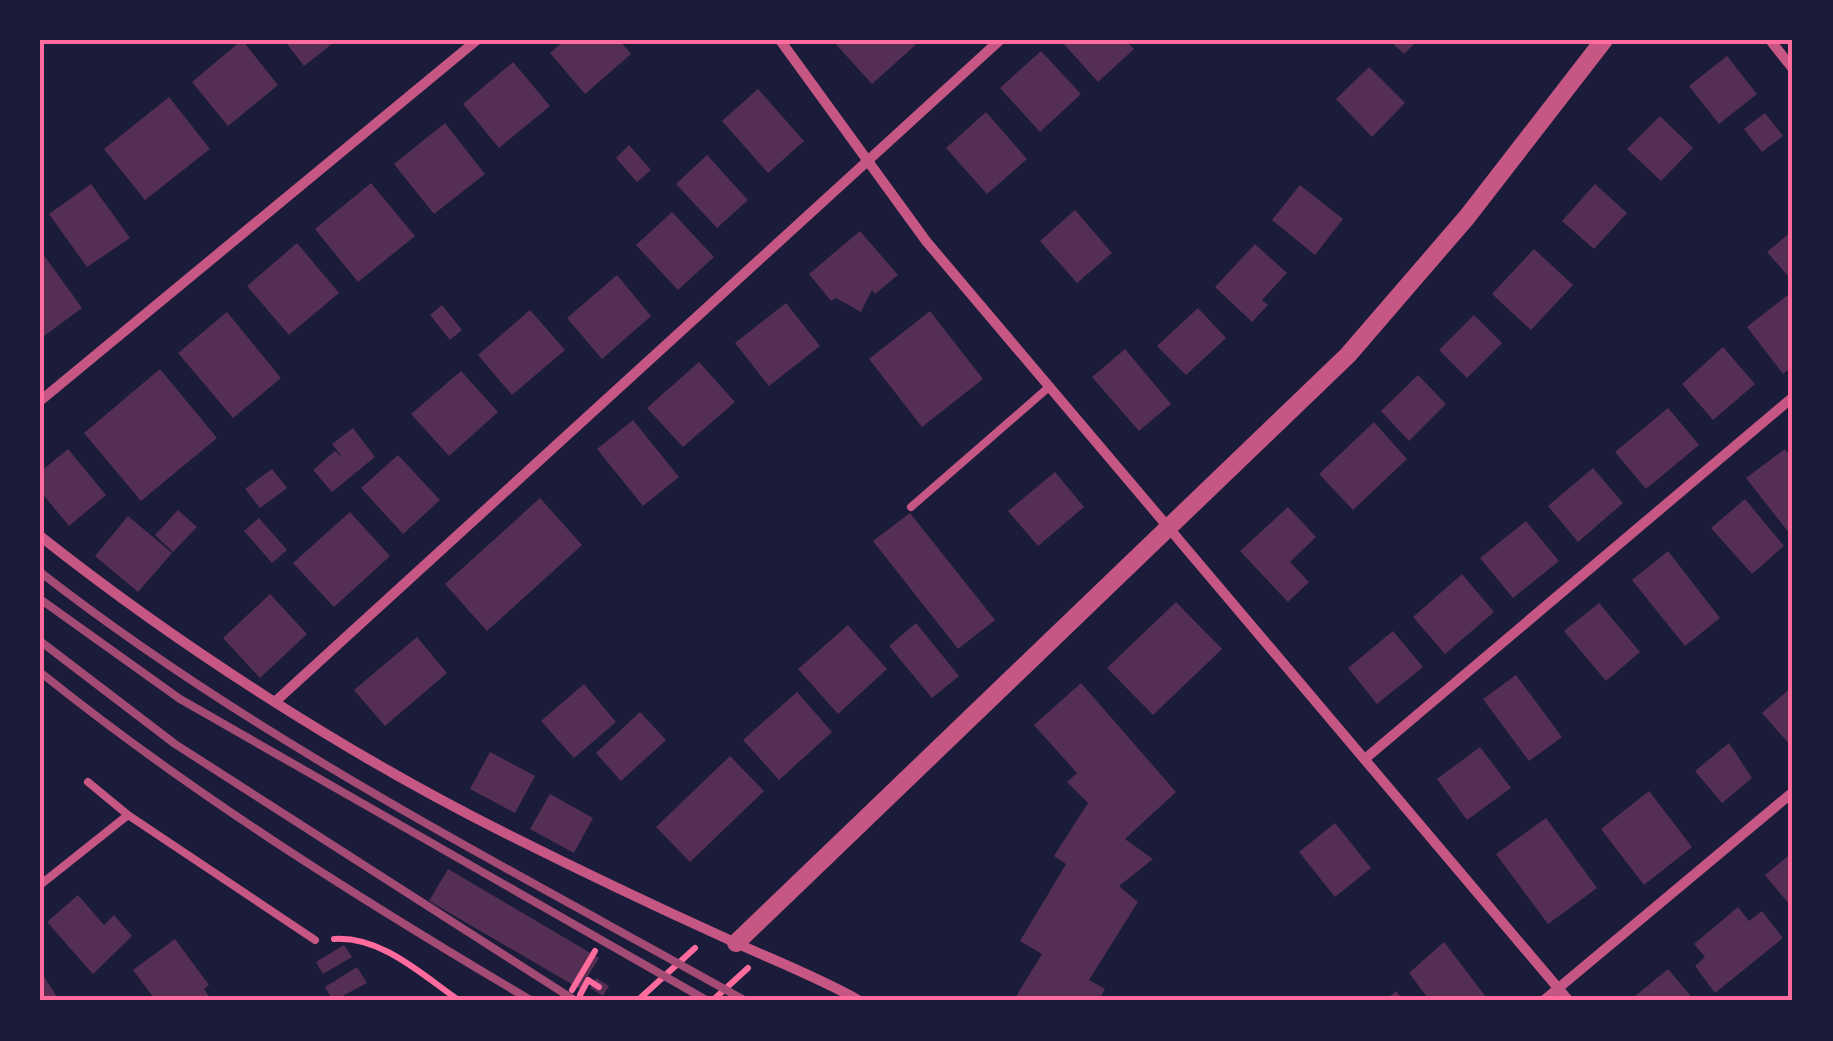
<svg xmlns="http://www.w3.org/2000/svg" width="1833" height="1041" font-family="Raleway,sans-serif">
<style>
.building{fill:#542f53}
.lines{fill:none;stroke-linecap:round;stroke-linejoin:round}
.path{stroke:#ff6b9d;stroke-width:6}
.service{stroke:#c65784;stroke-width:8}
.minor{stroke:#c65784;stroke-width:10}
.tertiary{stroke:#c65784;stroke-width:18}
.rail{stroke:#a44b75;stroke-width:8}
.neatline{fill:none;stroke:#ff6b9d;stroke-width:4}
</style>
<rect width="100%" height="100%" fill="#1b1b3a"/>
<path class="building" d="M242 40 278 85 228 126 192 82Z
M284 40H337L304 66Z
M565 40H619L631 54 585 94 550 53Z
M832 40H921L872 84Z
M1065 40H1125L1134 49 1098 82 1062 42Z
M1389 40H1418L1404 54Z
M1041 51 1081 94 1040 132 1000 88Z
M1727 56 1757 94 1719 124 1689 86Z
M513 62 550 106 499 148 463 104Z
M1369 67 1405 103 1372 137 1336 99Z
M758 89 804 141 768 173 722 121Z
M169 97 210 149 145 200 104 149Z
M986 112 1027 159 987 194 946 148Z
M1765 113 1783 136 1762 152 1744 129Z
M1660 116 1693 148 1661 181 1627 149Z
M445 123 485 174 434 214 394 164Z
M629 145 651 170 637 182 616 158Z
M707 155 748 200 717 228 676 184Z
M371 183 415 236 358 282 315 229Z
M91 184 130 238 87 267 49 214Z
M1595 184 1627 213 1594 249 1562 221Z
M1300 185 1343 219 1315 255 1272 220Z
M1075 210 1112 253 1077 283 1040 241Z
M672 212 714 257 678 290 636 245Z
M860 231 898 275 875 294 872 290 861 312 836 298 831 301 809 274Z
M1791 232 1793 272 1788 276 1767 252Z
M297 243 339 293 289 335 247 286Z
M1255 244 1287 273 1262 300 1268 305 1252 322 1215 287Z
M1534 249 1573 285 1531 330 1492 294Z
M40 250 82 308 44 336 40 330Z
M617 275 651 316 602 359 567 318Z
M1789 294 1793 300V366L1783 374 1747 327Z
M786 303 820 346 769 386 735 343Z
M442 305 462 330 450 340 430 315Z
M1198 308 1226 338 1186 375 1157 346Z
M530 310 565 350 512 395 478 355Z
M930 311 983 379 922 427 869 359Z
M227 312 281 378 233 418 178 353Z
M1474 315 1502 343 1467 378 1439 350Z
M1723 347 1755 384 1713 420 1682 384Z
M1125 349 1171 404 1139 431 1092 377Z
M699 362 735 402 683 447 647 408Z
M160 369 217 438 141 501 84 433Z
M461 371 498 412 449 456 411 414Z
M1418 375 1446 404 1409 441 1381 411Z
M1668 408 1699 445 1646 489 1615 452Z
M633 420 679 477 643 506 597 449Z
M1374 422 1407 459 1353 510 1319 474Z
M353 428 375 457 332 492 313 470 335 451 343 458 332 444Z
M68 449 106 495 69 526 40 491V472Z
M1785 449 1793 460V538L1746 478Z
M398 455 440 500 403 534 361 488Z
M1593 468 1623 503 1578 542 1548 506Z
M272 469 287 488 260 508 245 489Z
M1055 472 1084 507 1038 546 1008 511Z
M540 498 582 545 487 631 445 584Z
M1745 499 1784 546 1752 574 1711 528Z
M1288 507 1316 537 1290 562 1309 582 1288 602 1240 551Z
M178 510 197 527 173 552 155 535Z
M350 512 390 556 334 607 293 563Z
M910 513 995 620 958 649 873 541Z
M128 516 172 553 138 592 95 556Z
M259 518 287 550 272 563 244 531Z
M1526 521 1559 561 1513 598 1480 558Z
M1668 551 1720 618 1685 646 1632 580Z
M1462 574 1494 612 1445 654 1413 617Z
M270 594 307 634 260 678 223 638Z
M1176 602 1222 649 1153 715 1107 668Z
M1599 603 1640 652 1606 681 1564 631Z
M916 623 959 676 932 698 889 646Z
M848 625 887 669 838 714 798 669Z
M1393 631 1423 667 1377 704 1348 668Z
M417 637 447 673 385 726 354 690Z
M1516 675 1562 737 1529 761 1483 699Z
M1081 683 1176 792 1125 839 1153 859 1119 886 1138 902 1089 980 1105 989 1098 1001H1013L1042 954 1020 941 1066 864 1054 856 1088 803 1067 782 1077 773 1034 725Z
M584 684 616 722 574 758 541 721Z
M1793 686V743L1790 745 1762 713Z
M797 692 832 732 779 780 743 740Z
M640 712 666 740 621 781 596 753Z
M1729 743 1752 778 1722 803 1695 771Z
M1480 747 1511 788 1467 820 1437 779Z
M490 752 535 776 515 813 470 789Z
M730 756 764 791 690 862 656 827Z
M1649 791 1692 847 1644 885 1601 829Z
M550 794 593 818 574 853 530 829Z
M1546 818 1597 888 1548 924 1496 854Z
M1335 823 1371 868 1335 897 1299 852Z
M1793 852V909L1765 875Z
M448 869 599 958 580 989 429 901Z
M78 895 104 925 114 915 132 936 93 974 47 922Z
M1738 907 1749 921 1762 911 1783 938 1715 993 1695 966 1705 957 1694 944Z
M175 939 209 985 204 989 212 1001H156L133 970Z
M1444 942 1489 1001H1430L1409 973Z
M344 945 352 957 323 974 316 962Z
M357 967 367 983 333 1001 325 987Z
M1668 969 1695 1001H1629Z
M40 970 57 997 59 1001H40Z
M596 978 609 986 603 996 590 988Z
M1396 991 1404 1001H1384Z"/>
<g class="lines">
<path class="path" d="M334 939C382 936 422 975 460 1001
M572 990 595 951
M580 995 588 980 599 987
M637 1001 695 948
M712 1001 748 968"/>
<path class="service" d="M911 507 1049 387
M88 782 128 815 315 940
M40 885 128 815"/>
<path class="minor" d="M780 40 926 241 1569 1001
M1770 40 1793 69
M40 401 477 40
M40 536C179 646 347 754 505 833 577 869 650 904 723 937 770 959 816 976 860 1001
M277 700 1000 40
M1366 758 1793 397
M1543 1001 1793 792"/>
<path class="tertiary" d="M736 943 1348 355 1467 217 1604 40"/>
<path class="rail" d="M40 572C257 741 507 867 746 1001
M40 599 180 699 708 1001
M40 641 175 744 576 1001
M40 672C193 795 363 901 532 1001"/>
</g>
<rect width="1833" height="1041" fill="none" stroke="#1b1b3a" stroke-width="85"/>
<rect x="42" y="42" width="1748" height="956" class="neatline"/>
</svg>
